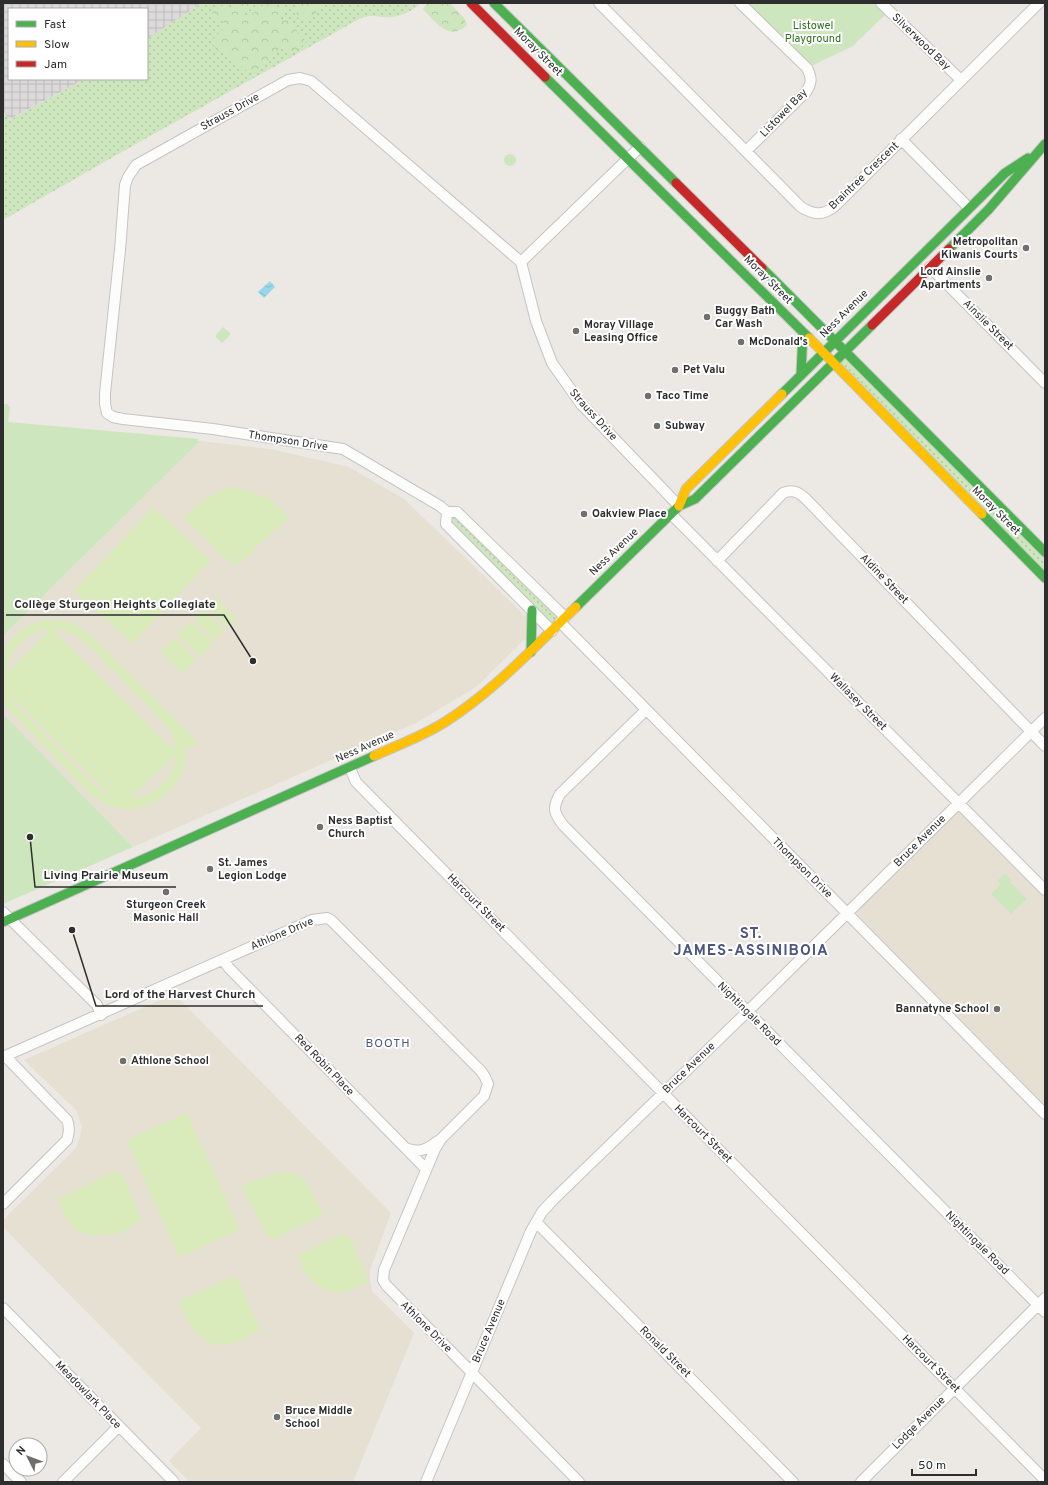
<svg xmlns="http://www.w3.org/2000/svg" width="1048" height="1485" font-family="Overpass,sans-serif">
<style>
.industrial{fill:url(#industrial-grid)}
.education{fill:#e6e0d3}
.grass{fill:url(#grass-dots)}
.forest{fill:url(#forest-crowns)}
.park{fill:#cee6be}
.pitch{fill:#d9eabb;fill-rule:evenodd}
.water{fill:url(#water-waves)}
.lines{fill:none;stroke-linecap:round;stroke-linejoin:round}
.street-casing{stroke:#c5c4c5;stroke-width:12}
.fast-casing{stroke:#c5c4c5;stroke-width:11}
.slow-casing{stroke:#c5c4c5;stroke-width:11}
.jam-casing{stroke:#c5c4c5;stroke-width:11}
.street{stroke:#fcfcfb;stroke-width:10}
.fast{stroke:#4caf50;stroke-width:9}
.slow{stroke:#ffc107;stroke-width:9}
.jam{stroke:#c62828;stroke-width:9}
.poi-dot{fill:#706f6e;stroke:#fff;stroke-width:1.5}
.labels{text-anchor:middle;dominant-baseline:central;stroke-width:4;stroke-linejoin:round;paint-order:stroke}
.park-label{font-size:11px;fill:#2c6e1b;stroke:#fff}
.street-label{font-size:11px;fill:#2e2e2e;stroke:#fff}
.poi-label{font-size:11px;font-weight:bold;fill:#2e2e2e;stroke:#fff;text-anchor:start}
.neighbourhood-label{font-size:12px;letter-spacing:1px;fill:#4d5680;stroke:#fff}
.district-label{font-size:15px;font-weight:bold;letter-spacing:1px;fill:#4d5680;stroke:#fff}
.leader{fill:none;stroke:#2e2e2e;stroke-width:1.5}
.callout-dot{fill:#2e2e2e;stroke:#fff;stroke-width:1.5}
.callout-label{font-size:12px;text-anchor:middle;font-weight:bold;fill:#2e2e2e;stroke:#fff;stroke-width:4;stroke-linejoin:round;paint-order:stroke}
</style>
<defs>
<pattern id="industrial-grid" width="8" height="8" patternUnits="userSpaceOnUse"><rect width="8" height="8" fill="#dcd9db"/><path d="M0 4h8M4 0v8" fill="none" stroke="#bdbbbc"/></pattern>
<pattern id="grass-dots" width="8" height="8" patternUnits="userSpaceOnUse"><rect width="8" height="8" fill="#cee6be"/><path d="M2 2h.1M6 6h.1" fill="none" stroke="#b1c6a4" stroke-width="1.8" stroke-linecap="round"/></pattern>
<pattern id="forest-crowns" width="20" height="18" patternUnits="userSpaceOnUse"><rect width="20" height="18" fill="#cee6be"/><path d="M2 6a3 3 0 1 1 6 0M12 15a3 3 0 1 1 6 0" fill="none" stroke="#b1c6a4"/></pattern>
<pattern id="water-waves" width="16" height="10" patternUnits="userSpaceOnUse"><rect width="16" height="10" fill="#99d6ec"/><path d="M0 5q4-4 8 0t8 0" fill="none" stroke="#84b8cb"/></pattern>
</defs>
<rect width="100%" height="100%" fill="#ece8e4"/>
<path class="industrial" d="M3 3H202L147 39V9H9V79H85L8 120 3 110Z"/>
<path class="education" d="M200 441 270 449 349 467 404 499 537 627 476 687 416 723 133 847 3 717V636Z
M958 809 1045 897V1105L855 912Z
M174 994 391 1213 370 1270V1280L372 1291 414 1333 353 1482H190L169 1461 201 1428 3 1227V1220L76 1148 80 1137 82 1128 77 1111 24 1060Z"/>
<path class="grass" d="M202 3H421C410 13 398 18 383 17 375 16 369 15 361 18L120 153 3 220V110L9 120 85 79H147V39Z
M846 351 1045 552V578L838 369Z
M447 512H457L559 611 552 631 446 524Z"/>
<path class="forest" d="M226 3 230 9 241 3H255L252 9 244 11V15L250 16C265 2 268 0 285 11L277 21 285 20 296 25 297 32 307 42 291 54 282 48 271 55 268 62 258 71 249 73 234 60 227 52H219L214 47V38L225 27 223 18 215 20 212 12Z
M301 3H322L320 10 306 19 298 18 296 9Z
M427 3H450L464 18 467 25C450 42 435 22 423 9Z"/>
<path class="park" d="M740 3H881L889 11 853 46 807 68Z
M504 160a6 6 0 1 1 12 0a6 6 0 1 1-12 0Z
M223 327 231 334 222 343 215 336Z
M3 404H8V406L10 407 8 422 199 439 197 441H200L3 636Z
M3 714 133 847 3 904Z
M1005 873 1012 881 1010 882 1027 899 1011 914 991 894 1000 885 998 880Z"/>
<path class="pitch" d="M236 487 269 498 289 517 254 549 255 551 247 558H245C236 567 232 565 223 556L222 557 215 551 217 549 183 518C200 501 211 491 236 487Z
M153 507 211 560 132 644 74 591Z
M216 597 236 618 228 628 207 606Z
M203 609 225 630 215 640 194 619Z
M52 619 73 623 91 635 198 742 191 749 184 742C184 746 186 751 186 755 185 789 150 815 117 808 107 806 98 800 90 794L5 706 3 703V649C15 631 31 621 52 619ZM52 629 70 633 86 643 168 727 174 741 175 751ZM49 630 7 673C7 652 29 629 49 630ZM11 697H12L110 795 103 792 94 784 16 705ZM175 756C177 779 151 798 130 798Z
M191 621 213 642 200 657 177 634Z
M175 637 196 660 182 674 160 651Z
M187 1113 240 1230 179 1257 126 1140Z
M114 1171 123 1174 142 1220C136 1224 130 1229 124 1231 107 1237 84 1239 71 1225 65 1219 61 1208 58 1200Z
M290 1172 301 1177 310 1188 323 1215 274 1239 268 1237 241 1186C258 1178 272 1174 290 1172Z
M341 1234 350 1237 369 1282 351 1290 335 1293 317 1286 304 1272 298 1256Z
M231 1277 238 1279 260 1329C254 1333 248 1337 241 1340 207 1356 189 1330 179 1301Z"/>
<path class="water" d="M270 281 275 287 264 298 258 292Z"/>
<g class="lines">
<defs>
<path id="street" d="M599 3 801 207C814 215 823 216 835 206L1039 3
M740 3 807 68C812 78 812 83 806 92L746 151
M881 3 961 80
M901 139 969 208
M521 262 640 147
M930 267 1045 383
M447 512 446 524 552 631
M671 514 1045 890
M717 561 783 493C793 489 798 492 805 498L1045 746
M565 617 457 512H447L440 506 343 449 213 429 123 419 113 417 107 413 105 404V393L120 250 125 185 128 177 136 165 288 80 300 78 311 81 521 262 536 321 552 363 581 404 679 506
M560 622 1045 1114
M646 710 560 794C552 808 554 813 563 825L1045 1312
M350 768 356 782 1045 1480
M3 912 97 1005 101 1015
M223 960 229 968 426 1169
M3 1057 312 920 327 918 331 920 481 1071 485 1077 488 1084 484 1096 441 1139 435 1149 384 1270 383 1280 386 1285 579 1482
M406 1148C418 1154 428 1149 438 1141
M3 1204 67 1140C69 1132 70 1127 67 1120L5 1056
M536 1222 793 1482
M3 1308 174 1482
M3 1464 21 1482
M63 1482 119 1426
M426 1482 531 1231 542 1212 553 1200 747 1012 1045 718
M861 1482 1045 1298"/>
<path id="fast" d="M494 3 676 183
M545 77 809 338
M949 249 989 209 1045 144
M762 268 1045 552
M801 374 803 332
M782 394 1005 173 1028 158
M982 514 1045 578
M576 607 679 506 695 499 872 325
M531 652 532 610
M3 922 374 756"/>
<path id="slow" d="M809 338 982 514
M679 506 686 489 782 394
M374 756C398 745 423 736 445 722 495 690 534 647 576 607"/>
<path id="jam" d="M471 3 545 77
M676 183 762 268
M872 325 949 249"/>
</defs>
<use href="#street" class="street-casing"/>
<use href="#fast" class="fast-casing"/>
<use href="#slow" class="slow-casing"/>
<use href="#jam" class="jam-casing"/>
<use href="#street" class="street"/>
<use href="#fast" class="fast"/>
<use href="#slow" class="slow"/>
<use href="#jam" class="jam"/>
</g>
<g class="poi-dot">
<circle cx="1026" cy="248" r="4"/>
<circle cx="989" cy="278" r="4"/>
<circle cx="707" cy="317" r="4"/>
<circle cx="576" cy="331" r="4"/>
<circle cx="741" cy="342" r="4"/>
<circle cx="675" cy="370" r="4"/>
<circle cx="648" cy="396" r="4"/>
<circle cx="657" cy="426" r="4"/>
<circle cx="584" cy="514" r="4"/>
<circle cx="320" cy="827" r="4"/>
<circle cx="210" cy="869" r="4"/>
<circle cx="166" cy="892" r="4"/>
<circle cx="997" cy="1009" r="4"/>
<circle cx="123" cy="1061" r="4"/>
<circle cx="277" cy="1417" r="4"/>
</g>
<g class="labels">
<g class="park-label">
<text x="813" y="26">Listowel<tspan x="813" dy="13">Playground</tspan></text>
</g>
<g class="street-label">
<text transform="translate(921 42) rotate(44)">Silverwood Bay</text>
<text transform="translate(538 52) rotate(45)">Moray Street</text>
<text transform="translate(230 112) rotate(-29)">Strauss Drive</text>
<text transform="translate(784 113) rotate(-46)">Listowel Bay</text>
<text transform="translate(864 176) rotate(-44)">Braintree Crescent</text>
<text transform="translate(768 280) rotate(45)">Moray Street</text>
<text transform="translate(844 314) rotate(-45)">Ness Avenue</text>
<text transform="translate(988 325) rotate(45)">Ainslie Street</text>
<text transform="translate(593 415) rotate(48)">Strauss Drive</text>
<text transform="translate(288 441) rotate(9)">Thompson Drive</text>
<text transform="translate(996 511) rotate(45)">Moray Street</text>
<text transform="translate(614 552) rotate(-44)">Ness Avenue</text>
<text transform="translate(884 579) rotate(46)">Aldine Street</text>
<text transform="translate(858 702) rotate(45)">Wallasey Street</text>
<text transform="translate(365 747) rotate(-24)">Ness Avenue</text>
<text transform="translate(920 841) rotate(-45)">Bruce Avenue</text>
<text transform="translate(802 868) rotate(45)">Thompson Drive</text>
<text transform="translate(476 903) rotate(45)">Harcourt Street</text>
<text transform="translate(282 934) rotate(-23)">Athlone Drive</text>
<text transform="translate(749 1014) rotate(45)">Nightingale Road</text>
<text transform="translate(324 1065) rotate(46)">Red Robin Place</text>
<text transform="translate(689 1068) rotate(-44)">Bruce Avenue</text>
<text transform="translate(703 1134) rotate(45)">Harcourt Street</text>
<text transform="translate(977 1243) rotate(45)">Nightingale Road</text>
<text transform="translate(426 1327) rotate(45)">Athlone Drive</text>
<text transform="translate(489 1331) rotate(-67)">Bruce Avenue</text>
<text transform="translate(665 1352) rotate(45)">Ronald Street</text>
<text transform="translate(931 1364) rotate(45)">Harcourt Street</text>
<text transform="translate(88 1395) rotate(46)">Meadowlark Place</text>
<text transform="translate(919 1423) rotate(-45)">Lodge Avenue</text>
</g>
<g class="poi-label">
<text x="1018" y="242" text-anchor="end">Metropolitan<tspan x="1018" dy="13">Kiwanis Courts</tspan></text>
<text x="981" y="272" text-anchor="end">Lord Ainslie<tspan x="981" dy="13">Apartments</tspan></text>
<text x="715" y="311">Buggy Bath<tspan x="715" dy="13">Car Wash</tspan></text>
<text x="584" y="325">Moray Village<tspan x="584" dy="13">Leasing Office</tspan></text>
<text x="749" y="342">McDonald's</text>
<text x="683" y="370">Pet Valu</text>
<text x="656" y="396">Taco Time</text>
<text x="665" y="426">Subway</text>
<text x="592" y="514">Oakview Place</text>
<text x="328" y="821">Ness Baptist<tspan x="328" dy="13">Church</tspan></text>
<text x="218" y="863">St. James<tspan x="218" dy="13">Legion Lodge</tspan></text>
<text x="166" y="905" text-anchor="middle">Sturgeon Creek<tspan x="166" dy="13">Masonic Hall</tspan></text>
<text x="989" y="1009" text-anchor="end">Bannatyne School</text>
<text x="131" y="1061">Athlone School</text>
<text x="285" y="1411">Bruce Middle<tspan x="285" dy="13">School</tspan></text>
</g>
<g class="neighbourhood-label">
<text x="388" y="1044">BOOTH</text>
</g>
<g class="district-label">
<text x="751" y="934">ST.<tspan x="751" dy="17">JAMES-ASSINIBOIA</tspan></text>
</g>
</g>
<path class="leader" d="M253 661L224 615H6M30 837L35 887H176M72 930L96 1006H263"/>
<g class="callout-dot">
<circle cx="253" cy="661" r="4"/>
<circle cx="30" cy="837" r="4"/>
<circle cx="72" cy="930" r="4"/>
</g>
<g class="callout-label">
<text x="115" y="608">Collège Sturgeon Heights Collegiate</text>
<text x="106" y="879">Living Prairie Museum</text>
<text x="180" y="998">Lord of the Harvest Church</text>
</g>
<rect width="1048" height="1485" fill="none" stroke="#2e2e2e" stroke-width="8"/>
<rect x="8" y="8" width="140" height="72" fill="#ffffff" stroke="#ababab"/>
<rect x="16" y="21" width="20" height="6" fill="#4caf50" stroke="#ababab"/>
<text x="44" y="28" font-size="12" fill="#2e2e2e">Fast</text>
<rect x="16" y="41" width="20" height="6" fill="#ffc107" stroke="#ababab"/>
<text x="44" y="48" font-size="12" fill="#2e2e2e">Slow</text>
<rect x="16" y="61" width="20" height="6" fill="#c62828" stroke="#ababab"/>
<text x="44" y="68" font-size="12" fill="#2e2e2e">Jam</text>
<g transform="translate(28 1457) rotate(312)"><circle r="19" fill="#ffffff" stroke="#ababab"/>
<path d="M0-3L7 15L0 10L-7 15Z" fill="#706f6e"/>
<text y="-6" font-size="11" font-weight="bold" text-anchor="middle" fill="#2e2e2e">N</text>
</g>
<path d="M912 1469v6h64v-6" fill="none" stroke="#2e2e2e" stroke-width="2"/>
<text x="918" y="1469" font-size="12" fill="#2e2e2e" stroke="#ffffff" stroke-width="3" paint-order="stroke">50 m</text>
</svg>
